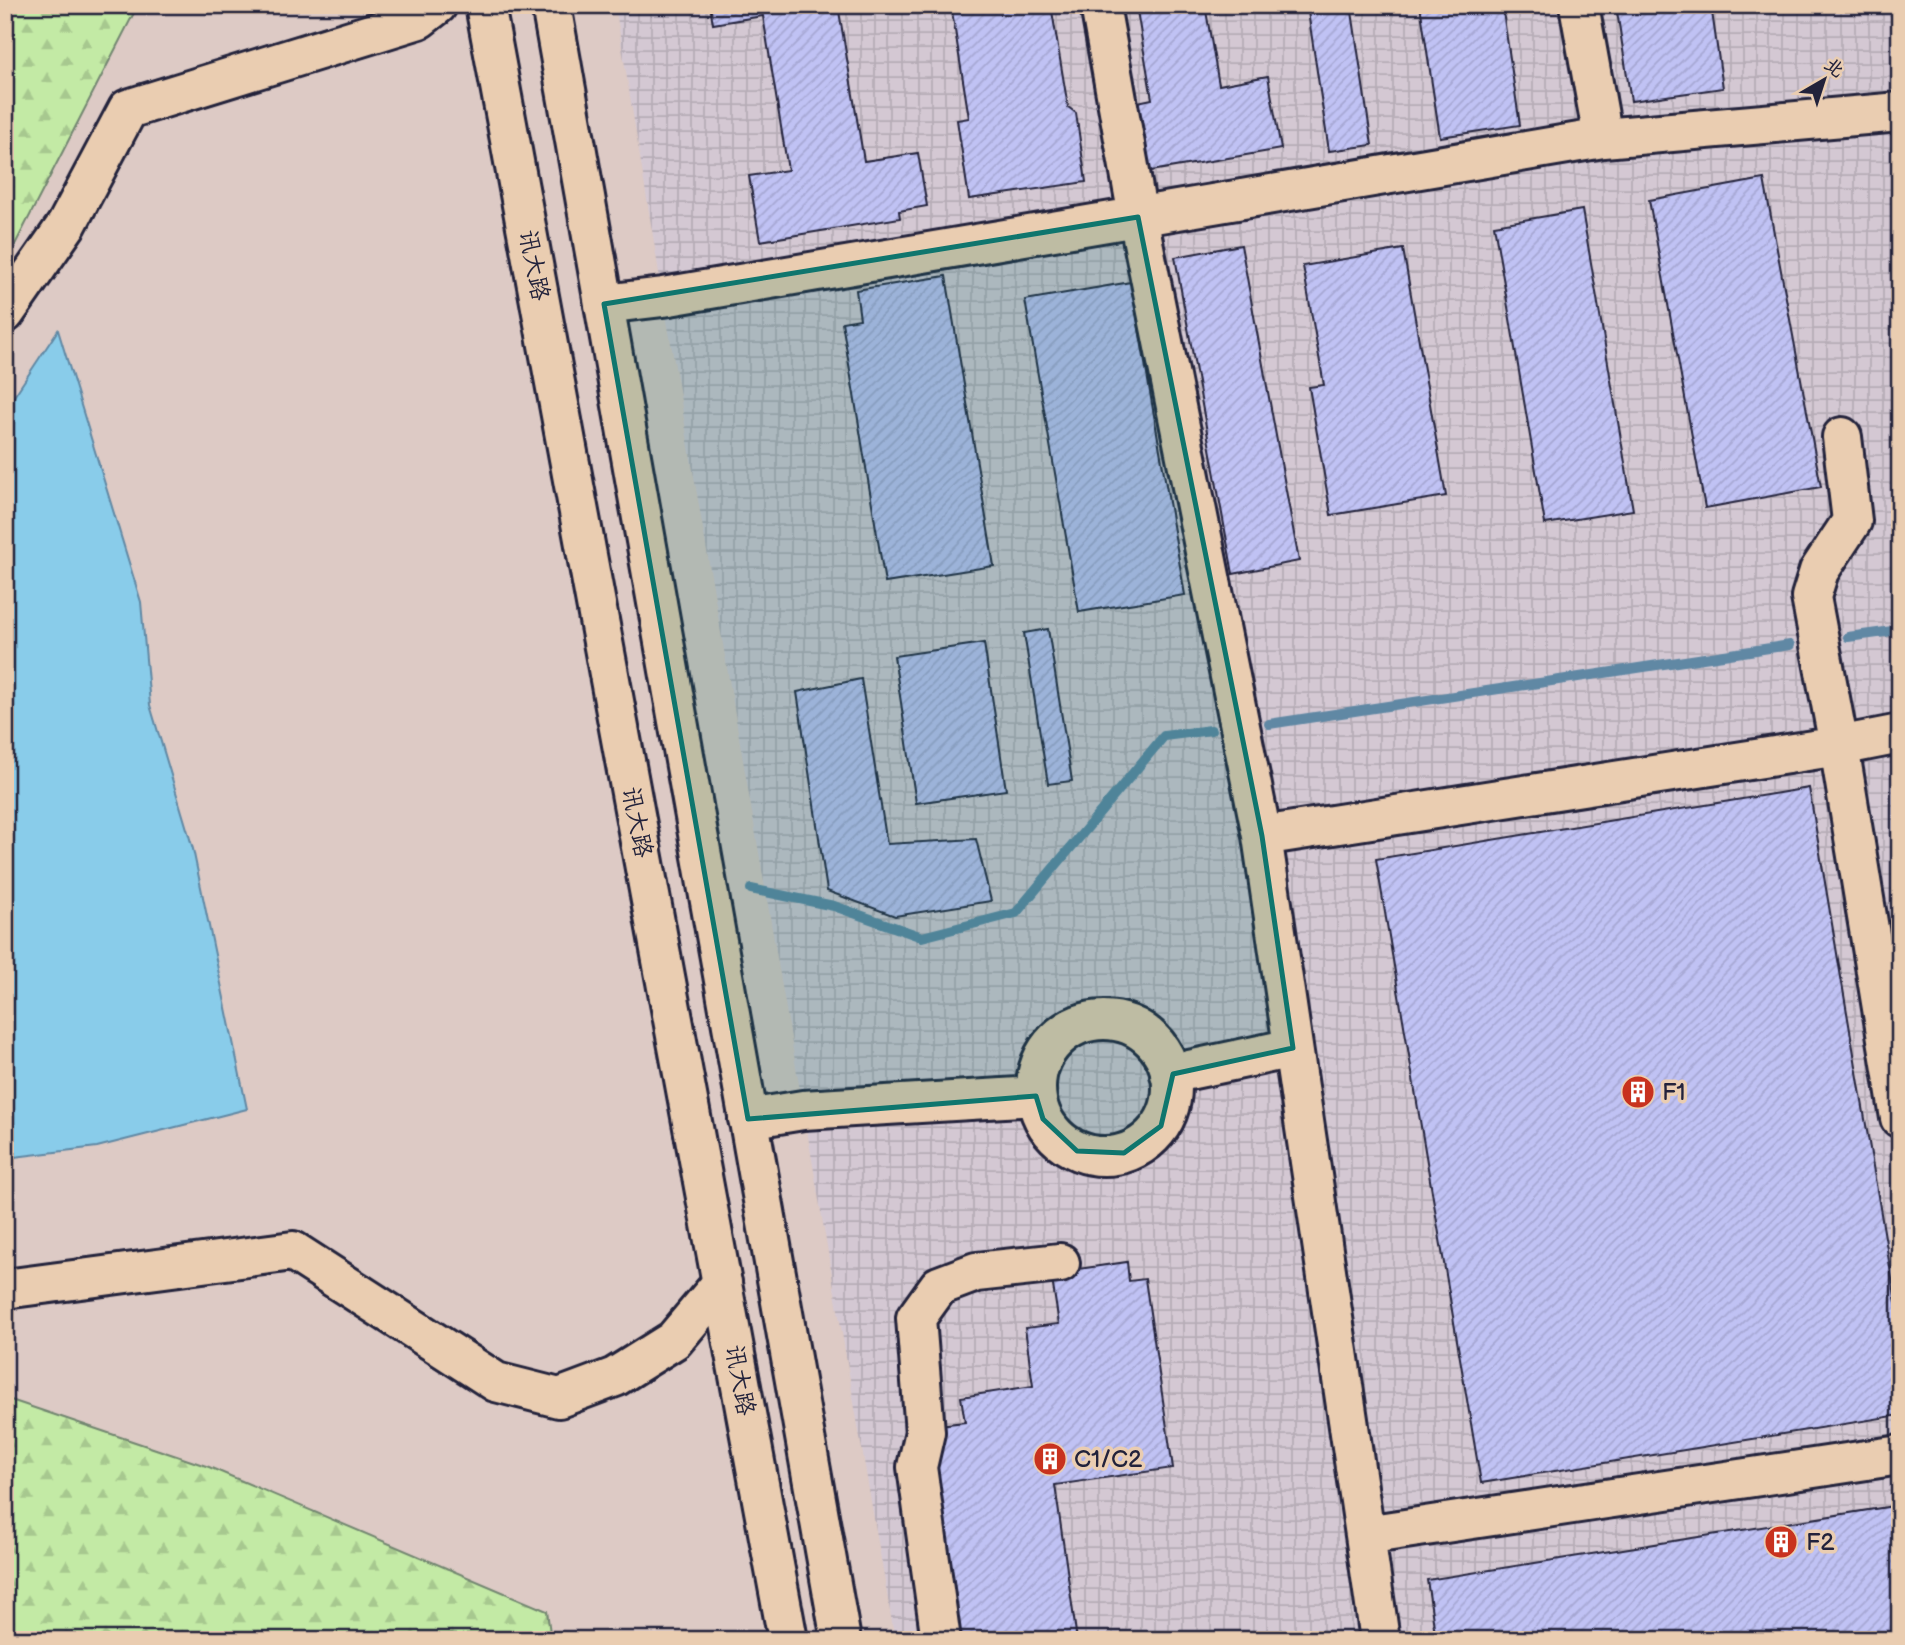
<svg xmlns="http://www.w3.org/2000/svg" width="1905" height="1645" font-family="'Balsamiq Sans','LXGW WenKai TC',sans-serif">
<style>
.industrial{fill:url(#industrial-grid)}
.forest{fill:url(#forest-firs);stroke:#728670;stroke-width:2}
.water{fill:#89ccea;stroke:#6088a4;stroke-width:2}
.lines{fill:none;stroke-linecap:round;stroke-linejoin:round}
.stream{stroke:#6088a4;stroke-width:10}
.building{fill:url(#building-hatch);stroke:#22223b;stroke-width:2}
.minor-casing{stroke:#22223b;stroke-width:44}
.highway-casing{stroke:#22223b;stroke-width:44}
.minor{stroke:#eacdb1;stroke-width:38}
.highway{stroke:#eacdb1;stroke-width:38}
.marked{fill:#0f766e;fill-opacity:0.2;stroke:#0f766e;stroke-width:5;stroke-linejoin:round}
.labels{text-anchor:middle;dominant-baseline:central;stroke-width:7;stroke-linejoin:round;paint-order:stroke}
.street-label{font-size:24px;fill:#22223b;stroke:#eacdb1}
.poi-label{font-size:24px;fill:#22223b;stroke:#eacdb1;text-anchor:start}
</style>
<defs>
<pattern id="industrial-grid" width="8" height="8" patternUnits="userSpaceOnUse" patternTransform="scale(1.75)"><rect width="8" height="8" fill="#d4c8d3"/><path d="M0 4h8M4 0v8" fill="none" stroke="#b6acb6"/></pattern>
<pattern id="forest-firs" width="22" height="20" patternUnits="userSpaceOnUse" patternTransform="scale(1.75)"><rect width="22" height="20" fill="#c3eaa5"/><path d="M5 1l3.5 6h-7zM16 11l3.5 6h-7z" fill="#a7c88f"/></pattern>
<pattern id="building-hatch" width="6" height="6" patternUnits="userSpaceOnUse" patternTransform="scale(1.75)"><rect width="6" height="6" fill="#c0c2f4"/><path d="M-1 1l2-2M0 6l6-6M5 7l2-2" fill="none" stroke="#a5a6d2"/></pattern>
</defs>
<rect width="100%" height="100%" fill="#ddcac5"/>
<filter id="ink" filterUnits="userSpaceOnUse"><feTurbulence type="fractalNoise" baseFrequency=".0143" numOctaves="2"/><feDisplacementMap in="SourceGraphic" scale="14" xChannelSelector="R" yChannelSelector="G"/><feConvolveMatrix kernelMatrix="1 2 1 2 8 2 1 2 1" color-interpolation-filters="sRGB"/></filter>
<g filter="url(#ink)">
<path class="industrial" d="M615 5H1900V1640H895L663 297Z"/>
<path class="forest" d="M5 5H138L5 264Z
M5 1398 209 1467 547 1611 551 1640H5Z"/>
<path class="water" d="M58 330 141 602 150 705 193 849 247 1109 97 1147 14 1157 5 1156V410Z"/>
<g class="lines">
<path class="stream" d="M1848 637 1900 630
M1269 724 1790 645
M751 889 834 906 922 937 1016 913 1164 736 1211 730"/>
</g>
<path class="building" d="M710 5H838L864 161 918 153 927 206 899 211 900 218 760 241 749 176 788 170 763 16 713 24Z
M951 5H1051L1068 107 1076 113 1086 182 969 199 957 120 969 118Z
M1136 5H1205L1219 85 1268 76 1281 149 1145 172 1133 103 1152 99Z
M1307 5H1351L1372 145 1329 151Z
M1420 5H1502L1520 125 1440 137Z
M1616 5H1711L1723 88 1631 101Z
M1764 179 1821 487 1705 508 1649 200Z
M1582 210 1633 510 1545 524 1494 225Z
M1241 245 1299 561 1233 574 1175 257Z
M1403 249 1446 496 1331 515 1309 387 1324 385 1303 266Z
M946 276 994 566 885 583 842 322 860 319 856 290Z
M1131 282 1185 595 1079 612 1025 300Z
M1048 629 1072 781 1048 784 1024 633Z
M984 643 1006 790 916 803 894 656Z
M861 679 887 844 976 839 991 901 895 916 827 891 797 692Z
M1809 788 1900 1326V1415L1481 1483 1376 859Z
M1127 1262 1129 1281 1145 1279 1173 1468 1055 1485 1077 1640H955L927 1449 938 1425 965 1422 961 1397 1033 1386 1025 1328 1059 1324 1051 1273Z
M1900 1505V1640H1436L1427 1580Z"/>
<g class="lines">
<defs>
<path id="minor" d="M1100 5 1138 217 1262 836
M1579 5 1603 138 1900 112
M604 304 663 297 1603 138
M5 313 67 224 128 109 419 19 437 5
M1842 437 1852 521 1819 571 1811 597 1839 746 1900 734
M1036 1088a68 68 0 1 1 136 0a68 68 0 1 1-136 0Z
M1170 1074 1293 1048
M748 1119 803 1110 1036 1096
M5 1289 293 1251 496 1382 559 1398 615 1377 674 1340 722 1283
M1365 1535 1262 836 1839 746 1900 1118
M941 1640 917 1467 925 1432 916 1318 939 1286 976 1272 1060 1263
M1380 1640 1365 1535 1900 1455"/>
<path id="highway" d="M485 5 788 1640
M551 5 841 1640"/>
</defs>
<use href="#minor" class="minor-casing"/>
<use href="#highway" class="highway-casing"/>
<use href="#minor" class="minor"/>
<use href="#highway" class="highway"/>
</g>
</g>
<path class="marked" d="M1138 217 1262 836 1293 1048 1173 1074 1161 1126 1124 1153 1077 1151 1043 1119 1036 1096 748 1119 604 304Z"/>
<defs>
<symbol id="building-disc" viewBox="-11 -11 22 22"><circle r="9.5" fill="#c8321e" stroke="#eacdb1"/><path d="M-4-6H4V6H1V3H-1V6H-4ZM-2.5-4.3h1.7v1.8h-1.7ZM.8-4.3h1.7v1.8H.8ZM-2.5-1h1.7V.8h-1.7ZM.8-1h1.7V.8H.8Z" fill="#fff"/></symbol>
</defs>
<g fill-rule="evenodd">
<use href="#building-disc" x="1619" y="1073" width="38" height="38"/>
<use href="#building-disc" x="1031" y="1440" width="38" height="38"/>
<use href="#building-disc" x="1762" y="1523" width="38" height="38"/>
</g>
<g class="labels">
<g class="street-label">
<text transform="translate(534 265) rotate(79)">讯大路</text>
<text transform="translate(637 822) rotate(79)">讯大路</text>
<text transform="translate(740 1380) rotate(80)">讯大路</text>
</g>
<g class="poi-label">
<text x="1662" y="1092">F1</text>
<text x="1074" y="1459">C1/C2</text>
<text x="1806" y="1542">F2</text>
</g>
</g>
<rect width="1905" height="1645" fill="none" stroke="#eacdb1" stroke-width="28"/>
<rect x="14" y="14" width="1877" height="1617" fill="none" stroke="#22223b" stroke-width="2.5" filter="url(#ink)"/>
<g transform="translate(1824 80) rotate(39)" stroke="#eacdb1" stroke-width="5" paint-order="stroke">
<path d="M0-5L12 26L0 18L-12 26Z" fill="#22223b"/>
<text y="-10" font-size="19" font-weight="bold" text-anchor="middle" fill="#22223b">北</text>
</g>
</svg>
